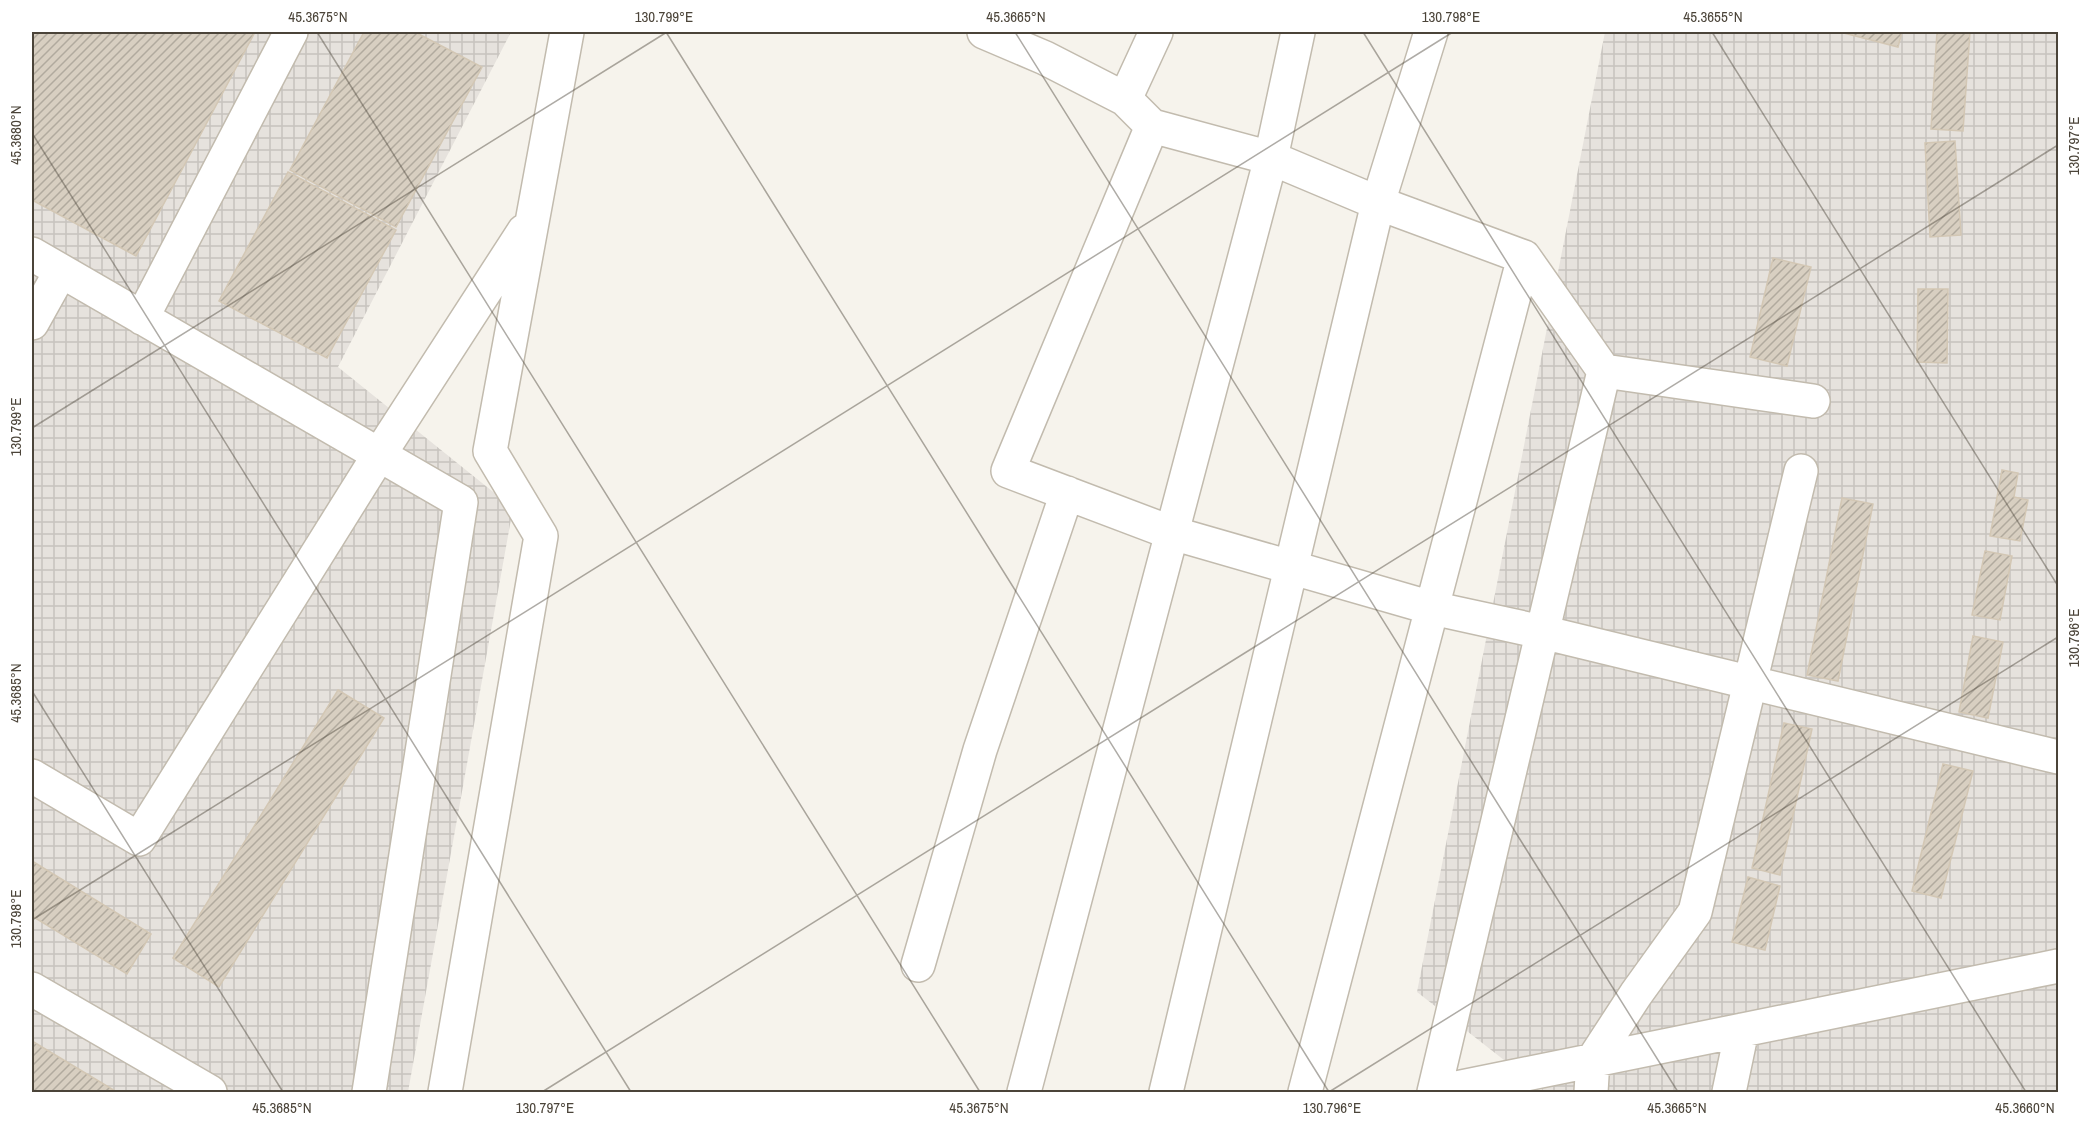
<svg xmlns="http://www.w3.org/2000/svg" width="2090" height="1124" font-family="'Archivo Narrow',sans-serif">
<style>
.industrial{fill:url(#industrial-grid)}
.building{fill:url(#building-hatch);stroke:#d3c7b4;stroke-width:1.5}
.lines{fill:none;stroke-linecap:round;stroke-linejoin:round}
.minor-casing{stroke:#c2bbae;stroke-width:36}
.minor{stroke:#fff;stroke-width:33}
.ticks{fill:none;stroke:#4b4439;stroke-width:1.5;stroke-opacity:0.45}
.neatline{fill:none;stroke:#4b4439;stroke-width:2}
.ticks-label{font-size:15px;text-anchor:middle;fill:#4b4439}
</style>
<defs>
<pattern id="industrial-grid" width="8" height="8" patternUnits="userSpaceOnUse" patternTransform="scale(1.5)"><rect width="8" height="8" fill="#e6e2dd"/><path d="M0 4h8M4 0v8" fill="none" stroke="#c7c3be"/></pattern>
<pattern id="building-hatch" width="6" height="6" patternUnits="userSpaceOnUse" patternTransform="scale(1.5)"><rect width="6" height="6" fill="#d8cfc1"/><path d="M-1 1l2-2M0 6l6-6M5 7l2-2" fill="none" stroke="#b1aa9e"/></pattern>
</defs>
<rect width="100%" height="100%" fill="#f6f3ec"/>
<path class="industrial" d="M32 32H511L338 367 513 508 408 1092H32Z
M1605 32H2058V1092H1545L1417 992Z"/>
<path class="building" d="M32 32H255L136 256 32 200Z
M364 32H415L482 67 396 227 290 170Z
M1840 32H1902L1898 47Z
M1937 32H1970L1963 131 1931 129Z
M1955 141 1961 235 1930 237 1925 143Z
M288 172 396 230 327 358 219 301Z
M1773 258 1811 267 1787 366 1750 357Z
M1918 289H1948L1947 363 1917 362Z
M2002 470 2018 473 2014 497 2028 500 2020 541 1990 536Z
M1842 498 1873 504 1838 681 1807 675Z
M1985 551 2012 556 2000 620 1972 615Z
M1973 636 2003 642 1988 718 1959 712Z
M338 690 384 718 219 987 173 958Z
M1784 723 1812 729 1780 875 1752 868Z
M1943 764 1973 771 1941 898 1912 891Z
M32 861 151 934 127 974 32 916Z
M1748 877 1780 886 1765 950 1732 942Z
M32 1041 117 1092H32Z"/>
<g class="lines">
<defs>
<path id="minor" d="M984 32 1045 58 1125 99 1152 126 1271 158 1378 203 1524 257 1604 371 1813 401
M1125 99 1156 32
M1152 126 1008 471 1172 533 1432 608 1542 632 2058 757
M32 254 461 502 369 1092
M142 318 291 32
M32 323 61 271
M32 776 139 839 379 455 524 231
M918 965 980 750 1067 493
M32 989 210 1092
M445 1092 541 536 490 451 567 32
M1024 1092 1271 158 1298 32
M1166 1092 1378 203 1431 32
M1305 1092 1524 257
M1434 1092 1604 371
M1437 1092 2058 966
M1591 1092 1593 1060 1636 994 1695 912 1801 471
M1729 1092 1742 1030"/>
</defs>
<use href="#minor" class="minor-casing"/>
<use href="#minor" class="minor"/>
</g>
<path class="ticks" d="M317 32 980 1092M666 32 1329 1092M1015 32 1678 1092M1363 32 2026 1092M1712 32 2058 586M32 133 631 1092M32 428 667 32M32 691 283 1092M32 920 1453 32M542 1092 2058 145M1329 1092 2058 637"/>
<rect width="2090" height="1124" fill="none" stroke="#ffffff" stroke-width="66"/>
<rect x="33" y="33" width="2024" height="1058" class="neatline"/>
<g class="ticks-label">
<text x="318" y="22">45.3675°N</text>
<text x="664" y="22">130.799°E</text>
<text x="1016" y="22">45.3665°N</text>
<text x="1451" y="22">130.798°E</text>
<text x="1713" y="22">45.3655°N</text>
<text transform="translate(16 135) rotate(-90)" y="5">45.3680°N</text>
<text transform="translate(2074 146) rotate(-90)" y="5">130.797°E</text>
<text transform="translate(16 427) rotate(-90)" y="5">130.799°E</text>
<text transform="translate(2074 638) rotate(-90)" y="5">130.796°E</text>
<text transform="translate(16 693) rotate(-90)" y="5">45.3685°N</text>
<text transform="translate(16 919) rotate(-90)" y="5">130.798°E</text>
<text x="282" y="1113">45.3685°N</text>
<text x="545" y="1113">130.797°E</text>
<text x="979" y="1113">45.3675°N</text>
<text x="1332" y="1113">130.796°E</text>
<text x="1677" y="1113">45.3665°N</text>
<text x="2025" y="1113">45.3660°N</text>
</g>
</svg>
